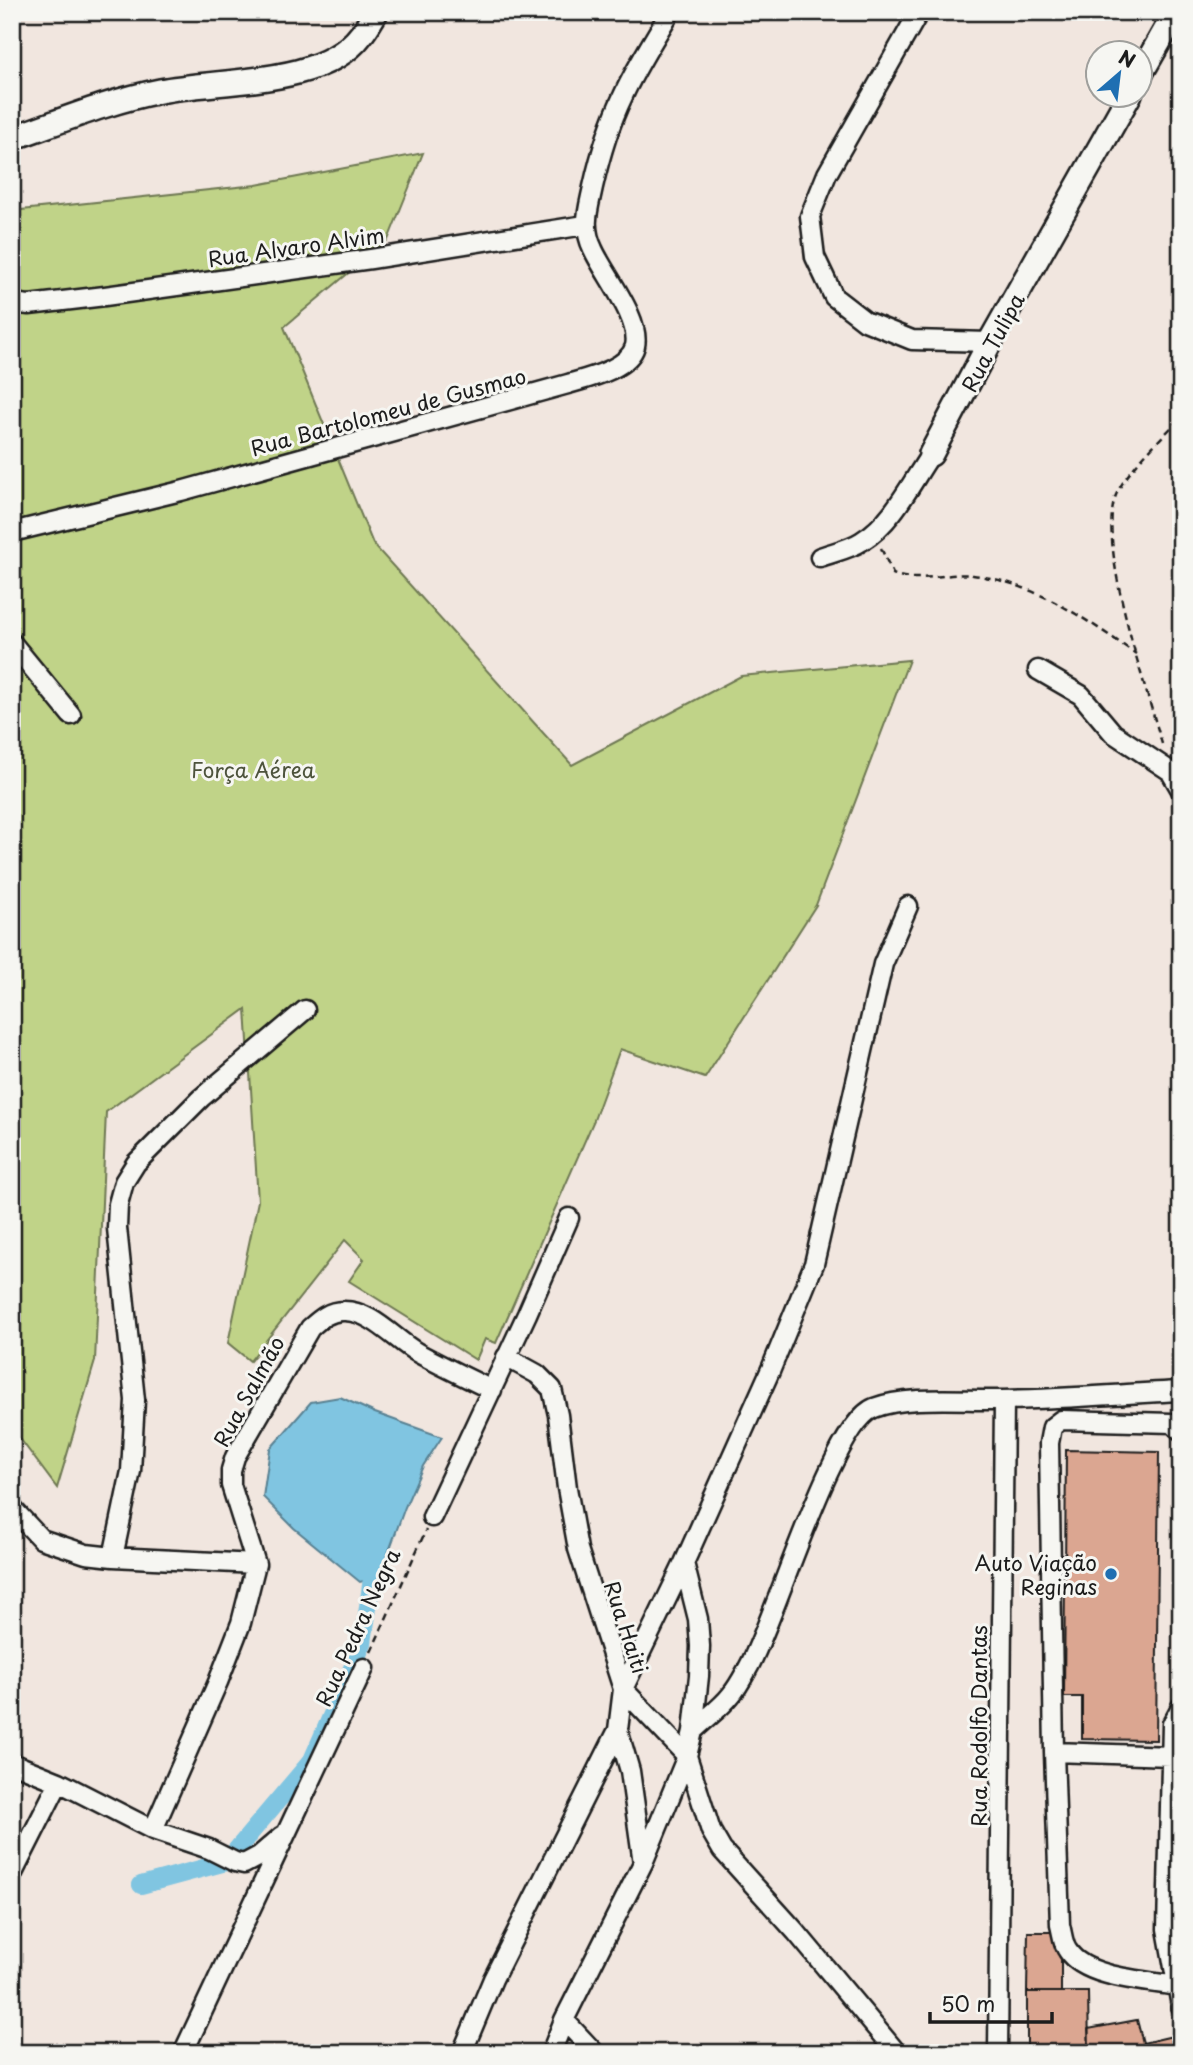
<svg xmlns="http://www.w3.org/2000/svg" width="1193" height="2065" font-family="'Playpen Sans',sans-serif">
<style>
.green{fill:#c0d388;stroke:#6e7852;stroke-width:2}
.water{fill:#80c5e1;stroke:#588192;stroke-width:2}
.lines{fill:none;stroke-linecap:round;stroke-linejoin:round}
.canal{stroke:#80c5e1;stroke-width:18}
.building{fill:#dba691;stroke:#1c1c1c;stroke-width:2}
.minor-casing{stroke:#1c1c1c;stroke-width:23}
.major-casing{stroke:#1c1c1c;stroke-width:28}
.path{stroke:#1c1c1c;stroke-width:2.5;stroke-dasharray:7 5;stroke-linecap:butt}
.minor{stroke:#f6f6f2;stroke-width:18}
.major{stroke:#f6f6f2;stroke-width:23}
.poi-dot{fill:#1f6fb2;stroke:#f6f6f2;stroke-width:2.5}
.labels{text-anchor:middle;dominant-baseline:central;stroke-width:6;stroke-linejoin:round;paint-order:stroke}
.street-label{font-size:21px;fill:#1c1c1c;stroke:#f6f6f2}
.park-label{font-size:21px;fill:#4d533c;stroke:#f6f6f2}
.poi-label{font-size:21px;fill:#1c1c1c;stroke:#f6f6f2;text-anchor:end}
</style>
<rect width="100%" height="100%" fill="#f1e6df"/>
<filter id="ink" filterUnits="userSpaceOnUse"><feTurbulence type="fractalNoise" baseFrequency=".0143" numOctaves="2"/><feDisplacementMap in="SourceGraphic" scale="14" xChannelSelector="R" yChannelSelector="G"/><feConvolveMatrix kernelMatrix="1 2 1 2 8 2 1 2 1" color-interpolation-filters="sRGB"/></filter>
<g filter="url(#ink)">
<path class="green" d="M423 153 388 240 284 327 373 544 572 765 741 676 909 660 816 905 705 1078 620 1049 594 1120 496 1343 485 1339 476 1360 349 1281 364 1259 345 1240 250 1361 228 1343 258 1201 246 1009 106 1112 95 1361 57 1488 12 1428V211L256 185Z"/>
<path class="water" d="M340 1397 375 1413 442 1437 423 1466 405 1507 380 1576 360 1582 294 1528 263 1497 270 1449 311 1402Z"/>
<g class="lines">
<path class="canal" d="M141 1885 226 1862 312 1760 363 1643 372 1578 368 1555"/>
</g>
<path class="building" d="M1066 1450 1159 1452 1156 1740 1082 1739V1697H1064Z
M1028 1932H1061V1992H1027Z
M1027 1992H1088L1089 2053H1027Z
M1137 2020 1143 2043 1181 2034V2053H1089L1088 2029Z"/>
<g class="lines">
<defs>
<path id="minor" d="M919 12 827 174 810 216 815 257 834 297 865 321 912 340 990 342
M12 303 29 305 105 296 371 259 585 225
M12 532 181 491 568 384C588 378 629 369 635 346 641 319 604 274 593 249 582 226 588 211 593 187 600 156 609 125 623 96 636 67 654 40 670 12
M820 557C834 552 850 549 862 541 893 522 911 483 931 454
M12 643 71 715
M1038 670 1081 695 1113 733 1170 771 1181 790
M506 1357 537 1374 552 1389 558 1415 567 1488 578 1549 623 1689 687 1756 711 1831 722 1850 796 1932 897 2053
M12 1508 41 1539 86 1554 113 1557 256 1564
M432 1517 527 1314 569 1218
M113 1557 131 1471 135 1400 117 1228 118 1204 124 1182 136 1163 201 1098 305 1010
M1181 1707 1172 1724 1167 1929 1181 2006
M693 1731C705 1719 721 1708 731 1695 738 1687 743 1677 748 1668 775 1621 832 1424 874 1408 908 1395 963 1401 1001 1400 1061 1399 1121 1394 1181 1391
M1054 1752 1171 1756
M12 1763 59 1782 153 1830 209 1849 235 1862 244 1864 259 1856 282 1836
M153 1830 218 1682 241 1623 256 1564 231 1485V1470L235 1457 310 1328C320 1319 329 1311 343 1311 371 1310 395 1340 418 1353 442 1366 467 1378 492 1390
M643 1863 687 1756 693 1731 699 1676 700 1646 698 1619 684 1563
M12 1875 59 1782
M1177 1986C1148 1981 1085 1978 1068 1951 1063 1945 1062 1932 1060 1925L1054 1752 1049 1443 1052 1427 1061 1420 1172 1423 1181 1431
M564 2020 595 2053
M183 2053C244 1925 303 1796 364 1668
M462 2053 493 1979 618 1730 623 1689 684 1563 771 1369 814 1264 883 964 908 906
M551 2053 564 2020 643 1863 630 1771 618 1730
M998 2053 1004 1400"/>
<path id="major" d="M1140 75 1176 12
M12 138C61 121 109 101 160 91 218 79 322 87 361 35 367 28 371 20 376 12
M931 454 990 342 1130 94"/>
</defs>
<use href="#minor" class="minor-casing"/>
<use href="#major" class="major-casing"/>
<path class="path" d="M881 548 893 574C918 584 946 572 973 575 1035 583 1086 619 1136 654
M1162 744C1147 690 1096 544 1116 495 1127 470 1161 438 1181 418
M371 1652 426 1530"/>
<use href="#minor" class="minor"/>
<use href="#major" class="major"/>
</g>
</g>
<circle class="poi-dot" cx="1111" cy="1574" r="7"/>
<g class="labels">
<g class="street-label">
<text transform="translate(296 246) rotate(-8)">Rua Alvaro Alvim</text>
<text transform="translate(992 342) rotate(-62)">Rua Tulipa</text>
<text transform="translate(388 411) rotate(-15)">Rua Bartolomeu de Gusmao</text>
<text transform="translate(248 1391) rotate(-61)">Rua Salmão</text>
<text transform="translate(357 1627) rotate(-65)">Rua Pedra Negra</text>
<text transform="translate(627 1627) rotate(72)">Rua Haiti</text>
<text transform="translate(978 1726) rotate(-90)">Rua Rodolfo Dantas</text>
</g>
<g class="park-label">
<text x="253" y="769">Força Aérea</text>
</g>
<g class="poi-label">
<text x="1097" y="1562">Auto Viação<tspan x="1097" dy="24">Reginas</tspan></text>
</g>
</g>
<rect width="1193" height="2065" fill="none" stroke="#f6f6f2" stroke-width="42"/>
<rect x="21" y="21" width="1151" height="2023" fill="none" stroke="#1c1c1c" stroke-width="2.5" filter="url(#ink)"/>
<g transform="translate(1119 74) rotate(28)"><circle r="33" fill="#f6f6f2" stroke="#9f9f9c" stroke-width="2"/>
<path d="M0-5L12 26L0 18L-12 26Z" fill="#1f6fb2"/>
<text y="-10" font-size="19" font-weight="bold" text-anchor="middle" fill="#1c1c1c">N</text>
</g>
<path d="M930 2012v10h122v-10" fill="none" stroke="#1c1c1c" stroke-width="3.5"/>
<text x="941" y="2012" font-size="21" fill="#1c1c1c" stroke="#f6f6f2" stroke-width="5" paint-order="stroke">50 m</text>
</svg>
